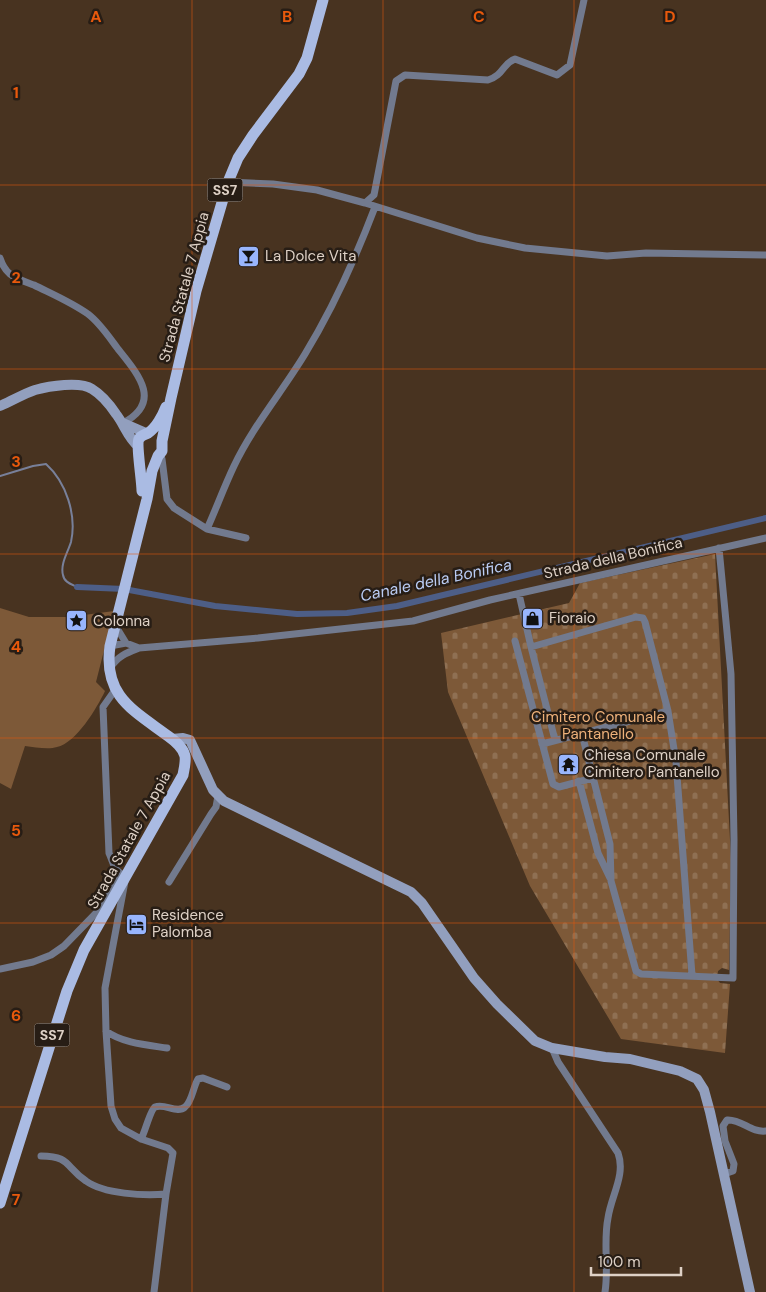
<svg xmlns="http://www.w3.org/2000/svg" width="766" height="1292" font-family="'DM Sans',sans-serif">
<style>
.green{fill:#7d5938}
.cemetery{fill:url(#cemetery-stones)}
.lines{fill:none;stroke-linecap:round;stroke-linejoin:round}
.stream{stroke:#78809a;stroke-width:2}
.canal{stroke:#4d5e87;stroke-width:6}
.street{stroke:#727a8e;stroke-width:7}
.secondary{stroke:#929fbe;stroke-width:10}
.primary{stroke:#aabbe3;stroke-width:11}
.grid{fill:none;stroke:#e8590c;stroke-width:1;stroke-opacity:0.55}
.labels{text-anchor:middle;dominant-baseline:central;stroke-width:5;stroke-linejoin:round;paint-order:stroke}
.shield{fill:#271d15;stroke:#a79b91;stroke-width:1}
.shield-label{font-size:14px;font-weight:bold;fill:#ded1c6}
.poi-label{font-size:15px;fill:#ded1c6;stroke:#271d15;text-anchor:start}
.street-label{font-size:15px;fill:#ded1c6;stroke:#271d15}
.park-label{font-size:15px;fill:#eeb17a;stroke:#271d15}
.water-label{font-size:16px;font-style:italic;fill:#baccf4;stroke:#271d15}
.grid-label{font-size:16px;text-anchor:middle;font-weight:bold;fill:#e8590c;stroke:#271d15;stroke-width:5;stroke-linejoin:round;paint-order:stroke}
</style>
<defs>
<pattern id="cemetery-stones" width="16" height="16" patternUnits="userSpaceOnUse" patternTransform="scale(1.25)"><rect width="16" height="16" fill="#7d5938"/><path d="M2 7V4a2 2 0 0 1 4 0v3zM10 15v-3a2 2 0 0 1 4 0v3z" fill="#8f7053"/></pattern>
</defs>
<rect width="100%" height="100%" fill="#483320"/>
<path class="green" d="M0 608 29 617H69L114 611 96 682 105 691C97 708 76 743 57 747 48 750 35 747 25 746L11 789 0 783Z"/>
<path class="cemetery" d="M715 554 731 859 729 970 722 968 718 971 717 979 720 983 730 984 725 1053 621 1039 530 886 448 692 441 633 569 603 580 583Z"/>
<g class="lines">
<path class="stream" d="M0 476 33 466 46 464C66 482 77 515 71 542 68 552 60 564 63 575 64 582 71 584 77 587"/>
<path class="canal" d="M77 587 124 589 215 606 297 614 347 613 397 606 766 518"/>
<path class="street" d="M228 182 273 184 317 190 365 203 374 195 396 81 405 75 488 80C504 75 502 64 515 59L557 75 570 65 584 0
M365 203 477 238 525 248 607 256 646 253 766 255
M0 258C2 264 4 269 10 274 16 279 26 282 34 285 52 294 71 302 88 314 100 323 109 337 118 349 138 374 163 402 123 423
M160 453 162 459 167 499 174 508 207 529 246 538
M207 529C216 509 224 487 234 466 253 426 282 392 305 354 333 308 356 257 375 207
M519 594 531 647 555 740
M115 625 126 643
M515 641 553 784 559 787 593 778
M110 646 126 643 139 648
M531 647 636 617 643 618 645 622 668 711 676 762 692 975
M110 668C118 656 126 653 139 648L258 638 413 621 490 600 766 538
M115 690 103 707 109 853C114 864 114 872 126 876L105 988 106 1031 111 1106 115 1119 121 1128 141 1139 168 1148 173 1153 166 1194 154 1292
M582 734 610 844 611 881 636 971 641 974 733 978 734 839 731 674 719 548
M542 744 668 711
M579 781 598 853 610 878
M169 882 211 814 216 807 218 796
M0 969 33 962 51 955 64 946 99 910 119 873
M106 1031C122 1043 147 1045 167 1048
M552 1048 558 1062 618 1153C626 1175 611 1196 608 1218 603 1242 609 1267 605 1292
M141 1139C145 1133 150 1110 155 1107 165 1103 177 1114 185 1107 192 1102 193 1087 198 1079L203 1078 227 1087
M41 1156C71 1156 65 1167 86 1181 104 1194 144 1196 166 1194
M724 1174 733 1171 734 1164 725 1141 723 1126 727 1120C742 1119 751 1133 766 1131"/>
<path class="secondary" d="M0 406C12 401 23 394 35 390 49 386 80 381 92 389 102 395 110 405 116 414 124 424 128 438 138 446
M123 423 146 433
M172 739 183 738 190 740 213 790 224 801 411 892 422 903 474 978 497 1004 535 1041 552 1048 605 1057 630 1059 680 1071 697 1079 704 1090 710 1112 750 1292"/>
<path class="primary" d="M142 491C142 481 136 444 139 439 141 435 144 435 148 433 156 428 163 415 166 407
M0 1203 67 991 84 950 183 775C184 769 186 762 185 756 183 747 175 741 168 736 133 710 103 696 110 646L147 499 152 471 158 456 162 451V441L171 398 196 291 228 182 238 158 253 135 299 74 307 58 323 0"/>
</g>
<path class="grid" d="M192 0V1292M383 0V1292M574 0V1292M0 185H766M0 369H766M0 554H766M0 738H766M0 923H766M0 1107H766"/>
<defs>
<symbol id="bar-square" viewBox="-11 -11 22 22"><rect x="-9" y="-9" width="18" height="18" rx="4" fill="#98b5fd" stroke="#271d15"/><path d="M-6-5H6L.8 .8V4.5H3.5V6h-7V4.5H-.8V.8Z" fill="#111"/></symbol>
<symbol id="shop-square" viewBox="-11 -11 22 22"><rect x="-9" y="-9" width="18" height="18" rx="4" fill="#98b5fd" stroke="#271d15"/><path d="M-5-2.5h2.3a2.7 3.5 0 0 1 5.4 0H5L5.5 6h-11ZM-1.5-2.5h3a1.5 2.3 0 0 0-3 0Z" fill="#111"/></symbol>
<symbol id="sight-square" viewBox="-11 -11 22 22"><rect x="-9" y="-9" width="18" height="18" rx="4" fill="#98b5fd" stroke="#271d15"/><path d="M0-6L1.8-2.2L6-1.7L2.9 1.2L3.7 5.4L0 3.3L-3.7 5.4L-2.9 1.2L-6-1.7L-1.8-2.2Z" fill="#111"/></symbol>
<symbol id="temple-square" viewBox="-11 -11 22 22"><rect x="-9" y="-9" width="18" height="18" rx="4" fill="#98b5fd" stroke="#271d15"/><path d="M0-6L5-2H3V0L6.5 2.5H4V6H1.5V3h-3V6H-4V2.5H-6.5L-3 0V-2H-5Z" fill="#111"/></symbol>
<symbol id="hotel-square" viewBox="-11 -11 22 22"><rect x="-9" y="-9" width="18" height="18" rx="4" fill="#98b5fd" stroke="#271d15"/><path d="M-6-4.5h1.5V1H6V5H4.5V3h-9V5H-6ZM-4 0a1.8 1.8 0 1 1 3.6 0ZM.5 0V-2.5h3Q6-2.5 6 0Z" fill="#111"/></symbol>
</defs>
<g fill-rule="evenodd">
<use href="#bar-square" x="236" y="244" width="25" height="25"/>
<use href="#shop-square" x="520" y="606" width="25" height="25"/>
<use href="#sight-square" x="64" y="608" width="25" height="25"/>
<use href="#temple-square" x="556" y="752" width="25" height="25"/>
<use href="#hotel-square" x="124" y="912" width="25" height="25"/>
</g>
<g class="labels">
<g class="shield">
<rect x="207.5" y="178.5" width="35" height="23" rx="4"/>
<rect x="34.5" y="1023.5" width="35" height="23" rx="4"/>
</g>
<g class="shield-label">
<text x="225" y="190">SS7</text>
<text x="52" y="1035">SS7</text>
</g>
<g class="poi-label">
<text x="265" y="256">La Dolce Vita</text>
<text x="549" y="618">Fioraio</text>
<text x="93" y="621">Colonna</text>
<text x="584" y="755">Chiesa Comunale<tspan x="584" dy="17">Cimitero Pantanello</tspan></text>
<text x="152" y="915">Residence<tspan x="152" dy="17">Palomba</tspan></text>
</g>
<g class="street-label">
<text transform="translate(184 287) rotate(-75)">Strada Statale 7 Appia</text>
<text transform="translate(613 558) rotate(-13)">Strada della Bonifica</text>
<text transform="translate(129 840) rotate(-61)">Strada Statale 7 Appia</text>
</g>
<g class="park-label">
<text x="598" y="717">Cimitero Comunale<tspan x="598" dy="17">Pantanello</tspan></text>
</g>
<g class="water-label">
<text transform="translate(436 580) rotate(-12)">Canale della Bonifica</text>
</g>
</g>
<g class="grid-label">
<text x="96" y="22">A</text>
<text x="287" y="22">B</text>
<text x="479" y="22">C</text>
<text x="670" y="22">D</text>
<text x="16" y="98">1</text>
<text x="16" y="283">2</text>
<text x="16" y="467">3</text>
<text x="16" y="652">4</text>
<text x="16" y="836">5</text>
<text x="16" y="1021">6</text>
<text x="16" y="1205">7</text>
</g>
<path d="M591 1267v8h90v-8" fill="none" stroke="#ded1c6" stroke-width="2.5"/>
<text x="598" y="1267" font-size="15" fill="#ded1c6" stroke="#271d15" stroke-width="4" paint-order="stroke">100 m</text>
</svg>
